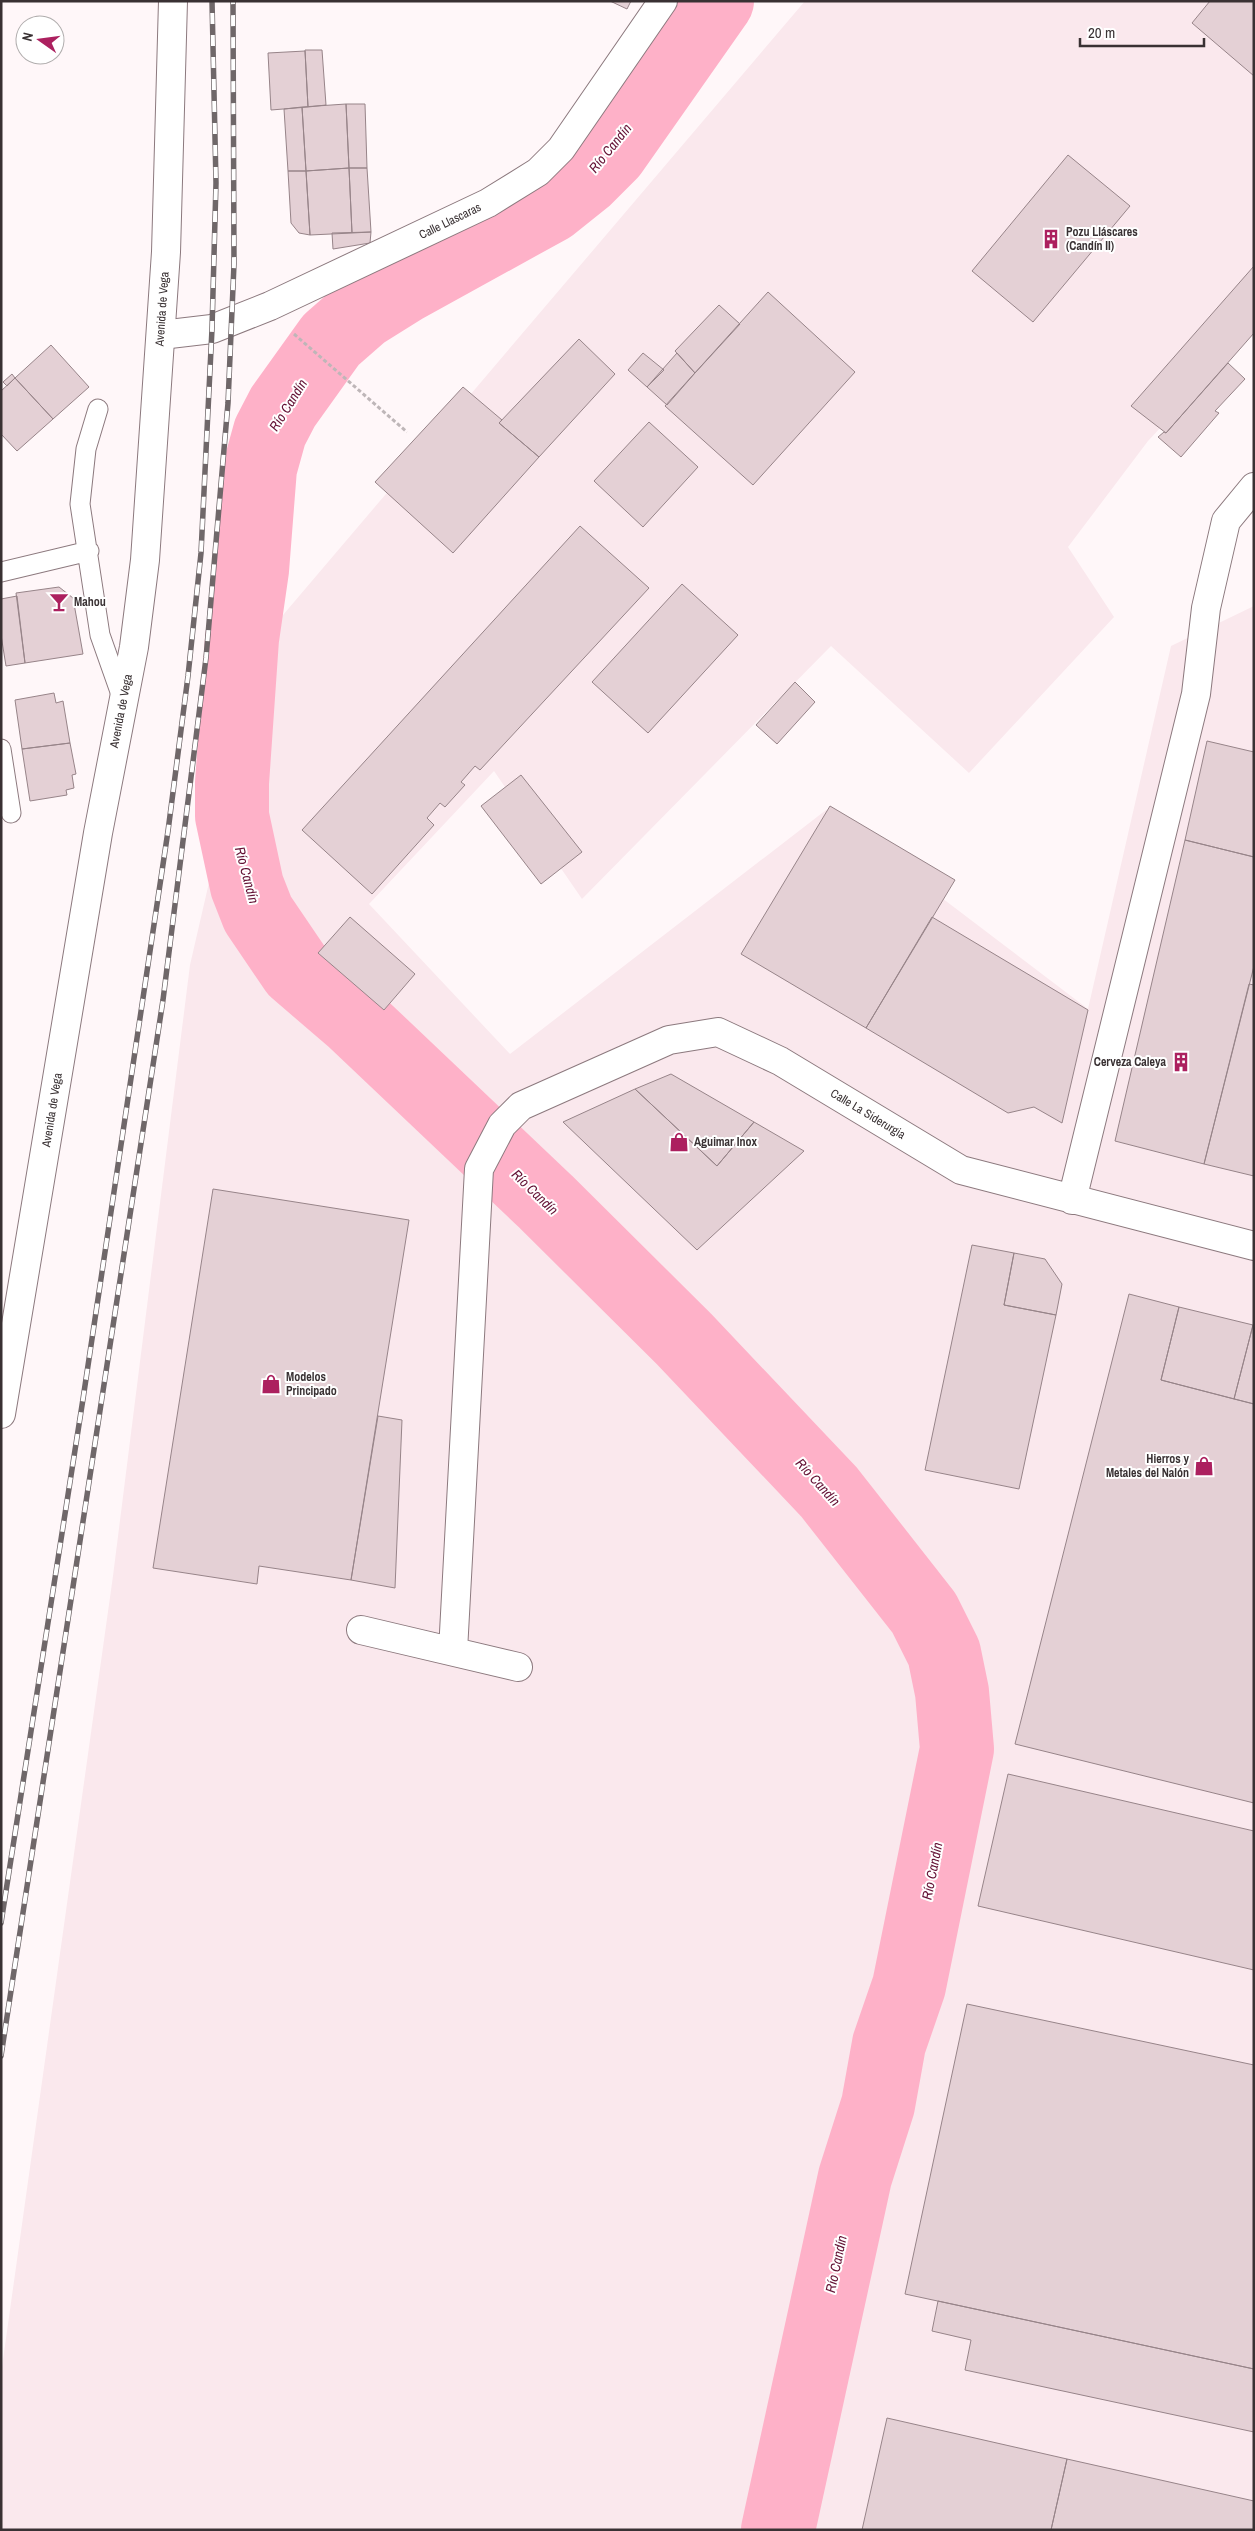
<svg xmlns="http://www.w3.org/2000/svg" width="1255" height="2531" font-family="'Archivo Narrow',sans-serif">
<style>
.built{fill:#fae8ed}
.lines{fill:none;stroke-linecap:round;stroke-linejoin:round}
.river{stroke:#feb1c8;stroke-width:74}
.building{fill:#e4d0d5;stroke:#978489}
.lane-casing{stroke:#8c797e;stroke-width:21}
.street-casing{stroke:#8c797e;stroke-width:30}
.secondary-casing{stroke:#8c797e;stroke-width:30}
.path{stroke:#beb6b8;stroke-width:3;stroke-dasharray:4 2.5;stroke-linecap:butt}
.lane{stroke:#fff;stroke-width:19}
.street{stroke:#fff;stroke-width:28}
.secondary{stroke:#fff;stroke-width:28}
.rail-casing{stroke:#6f6769;stroke-width:5.5}
.rail{stroke:#fff;stroke-width:4;stroke-dasharray:11;stroke-linecap:butt}
.labels{text-anchor:middle;dominant-baseline:central;stroke-width:4;stroke-linejoin:round;paint-order:stroke}
.street-label{font-size:12px;fill:#393133;stroke:#fff}
.poi-label{font-size:12px;font-weight:bold;fill:#393133;stroke:#fff;text-anchor:start}
.water-label{font-size:14px;font-style:italic;fill:#641235;stroke:#fff}
</style>
<rect width="100%" height="100%" fill="#fff7f9"/>
<path class="built" d="M805 1H1254V327L1148 441 1068 547 1114 617 969 773 831 646 582 899 494 771 369 904 510 1054 826 810 1088 1009 1171 646 1254 606V2530H1V2374L113 1576 190 965 266 635Z"/>
<g class="lines">
<path class="river" d="M717 1 611 152 585 178 550 206 403 287 363 312 331 340 283 407 270 432 260 468 252 570 242 639 232 783V816L247 886 258 914 296 970 353 1019 546 1202 684 1339 829 1492 924 1613 944 1653 952 1692 957 1749 909 1986 889 2044 878 2105 855 2177 778 2530"/>
</g>
<path class="building" d="M610 1H631L627 9Z
M1210 1H1254V76L1192 23Z
M305 50H322L326 105 308 107Z
M305 51 308 107 271 110 268 53Z
M346 104H365L367 168H349Z
M346 104 349 168 306 171 302 107Z
M302 107 306 171H288L284 109Z
M1068 155 1130 206 1033 322 972 271Z
M349 168H367L371 232 352 233Z
M349 168 352 233 310 235 306 171Z
M288 171H306L310 235 299 233 291 223Z
M371 232 370 243 333 249 332 233Z
M1254 266V333L1166 433 1131 406Z
M768 292 855 372 753 485 665 406Z
M719 305 740 324 695 373 675 351Z
M579 339 615 374 539 457 499 423Z
M51 345 89 387 53 419 15 378Z
M643 353 664 370 647 387 628 370Z
M677 353 695 373 667 405 647 387Z
M1228 363 1245 379 1215 411 1219 413 1181 457 1158 437 1164 432 1166 433Z
M12 374 15 378 7 386 3 382Z
M15 378 53 419 17 451 1 434V391Z
M463 387 502 420 499 423 539 457 453 553 375 482Z
M649 422 698 467 643 527 594 481Z
M580 526 649 588 480 770 475 766 461 782 465 785 445 807 440 803 427 818 434 825 372 894 302 830Z
M682 584 738 635 648 733 592 682Z
M59 587 73 598 83 654 25 663 16 593Z
M17 596 25 663 6 666 1 635V599Z
M795 682 815 702 777 744 756 725Z
M54 693 56 703 63 701 70 743 22 749 15 700Z
M1207 741 1254 752V857L1185 840Z
M70 743 76 774 72 775 74 788 66 790 67 795 30 801 22 749Z
M521 775 582 852 541 884 481 806Z
M830 806 955 880 866 1028 741 954Z
M1185 840 1254 857V966L1204 1164 1115 1141Z
M350 917 415 974 384 1010 318 953Z
M932 917 1088 1010 1062 1123 1034 1107 1008 1113 866 1028Z
M1249 984 1254 985V1176L1204 1164Z
M671 1074 754 1122 717 1166 635 1089Z
M635 1089 717 1166 754 1122 804 1151 697 1250 563 1122Z
M213 1189 409 1220 351 1580 259 1566 257 1584 153 1568Z
M972 1245 1014 1253 1004 1305 1056 1315 1019 1489 925 1470Z
M1014 1253 1045 1259 1062 1284 1056 1315 1004 1305Z
M1129 1294 1179 1307 1161 1380 1254 1404V1803L1015 1744Z
M1179 1307 1253 1325 1234 1399 1161 1380Z
M1253 1325H1254V1404L1234 1399Z
M378 1416 402 1420 395 1588 351 1580Z
M1008 1774 1254 1831V1970L978 1906Z
M967 2004 1254 2065V2369L905 2294Z
M938 2301 1254 2369V2432L965 2370 971 2340 932 2331Z
M887 2418 1067 2459 1051 2530H862Z
M1067 2459 1254 2501V2530H1051Z"/>
<g class="lines">
<defs>
<path id="lane" d="M98 409 86 449 80 504 100 635 123 700
M1 572 89 551
M1 749 11 813"/>
<path id="street" d="M161 335 212 329 270 306 488 203 538 172 561 149 663 1
M1072 1200 1196 694 1206 608 1226 521 1254 487
M361 1630 518 1667
M453 1651 479 1169 502 1125 521 1106 669 1040 718 1032 780 1061 961 1170 1254 1246"/>
<path id="secondary" d="M1 1414 98 833 134 647 145 560 166 252 173 1"/>
</defs>
<use href="#lane" class="lane-casing"/>
<use href="#street" class="street-casing"/>
<use href="#secondary" class="secondary-casing"/>
<path class="path" d="M294 334 407 432"/>
<use href="#lane" class="lane"/>
<use href="#street" class="street"/>
<use href="#secondary" class="secondary"/>
<defs>
<path id="rail" d="M1 1923 83 1399 168 831 188 676 201 553 212 329 216 183 212 1
M1 2056 163 1000 206 658 228 403 234 264 233 1"/>
</defs>
<use href="#rail" class="rail-casing"/>
<use href="#rail" class="rail"/>
</g>
<defs>
<symbol id="building-bare" viewBox="-9 -9 18 18"><path d="M-4-6H4V6H1V3H-1V6H-4ZM-2.5-4.3h1.7v1.8h-1.7ZM.8-4.3h1.7v1.8H.8ZM-2.5-1h1.7V.8h-1.7ZM.8-1h1.7V.8H.8Z" fill="#ac205f" stroke="#fff" stroke-width="2.5" paint-order="stroke"/></symbol>
<symbol id="bar-bare" viewBox="-9 -9 18 18"><path d="M-6-5H6L.8 .8V4.5H3.5V6h-7V4.5H-.8V.8Z" fill="#ac205f" stroke="#fff" stroke-width="2.5" paint-order="stroke"/></symbol>
<symbol id="shop-bare" viewBox="-9 -9 18 18"><path d="M-5-2.5h2.3a2.7 3.5 0 0 1 5.4 0H5L5.5 6h-11ZM-1.5-2.5h3a1.5 2.3 0 0 0-3 0Z" fill="#ac205f" stroke="#fff" stroke-width="2.5" paint-order="stroke"/></symbol>
</defs>
<g fill-rule="evenodd">
<use href="#building-bare" x="1037" y="225" width="28" height="28"/>
<use href="#bar-bare" x="45" y="588" width="28" height="28"/>
<use href="#building-bare" x="1167" y="1048" width="28" height="28"/>
<use href="#shop-bare" x="665" y="1128" width="28" height="28"/>
<use href="#shop-bare" x="257" y="1370" width="28" height="28"/>
<use href="#shop-bare" x="1190" y="1452" width="28" height="28"/>
</g>
<g class="labels">
<g class="street-label">
<text transform="translate(450 221) rotate(-26)">Calle Llascaras</text>
<text transform="translate(162 309) rotate(-86)">Avenida de Vega</text>
<text transform="translate(121 711) rotate(-79)">Avenida de Vega</text>
<text transform="translate(52 1110) rotate(-81)">Avenida de Vega</text>
<text transform="translate(868 1114) rotate(31)">Calle La Siderurgia</text>
</g>
<g class="poi-label">
<text x="1066" y="232">Pozu Lláscares<tspan x="1066" dy="14">(Candín II)</tspan></text>
<text x="74" y="602">Mahou</text>
<text x="1166" y="1062" text-anchor="end">Cerveza Caleya</text>
<text x="694" y="1142">Aguimar Inox</text>
<text x="286" y="1377">Modelos<tspan x="286" dy="14">Principado</tspan></text>
<text x="1189" y="1459" text-anchor="end">Hierros y<tspan x="1189" dy="14">Metales del Nalón</tspan></text>
</g>
<g class="water-label">
<text transform="translate(610 148) rotate(-51)">Río Candín</text>
<text transform="translate(288 405) rotate(-58)">Río Candín</text>
<text transform="translate(247 875) rotate(75)">Río Candín</text>
<text transform="translate(535 1192) rotate(44)">Río Candín</text>
<text transform="translate(818 1482) rotate(48)">Río Candín</text>
<text transform="translate(932 1871) rotate(-79)">Río Candín</text>
<text transform="translate(836 2264) rotate(-78)">Río Candín</text>
</g>
</g>
<rect width="1255" height="2531" fill="none" stroke="#393133" stroke-width="5"/>
<g transform="translate(40 40) rotate(284)"><circle r="24" fill="#ffffff" stroke="#b0adad"/>
<path d="M0-4L9 19L0 12L-9 19Z" fill="#ac205f"/>
<text y="-8" font-size="14" font-weight="bold" text-anchor="middle" fill="#393133">N</text>
</g>
<path d="M1080 38v8h124v-8" fill="none" stroke="#393133" stroke-width="2.5"/>
<text x="1088" y="38" font-size="15" fill="#393133" stroke="#ffffff" stroke-width="4" paint-order="stroke">20 m</text>
</svg>
